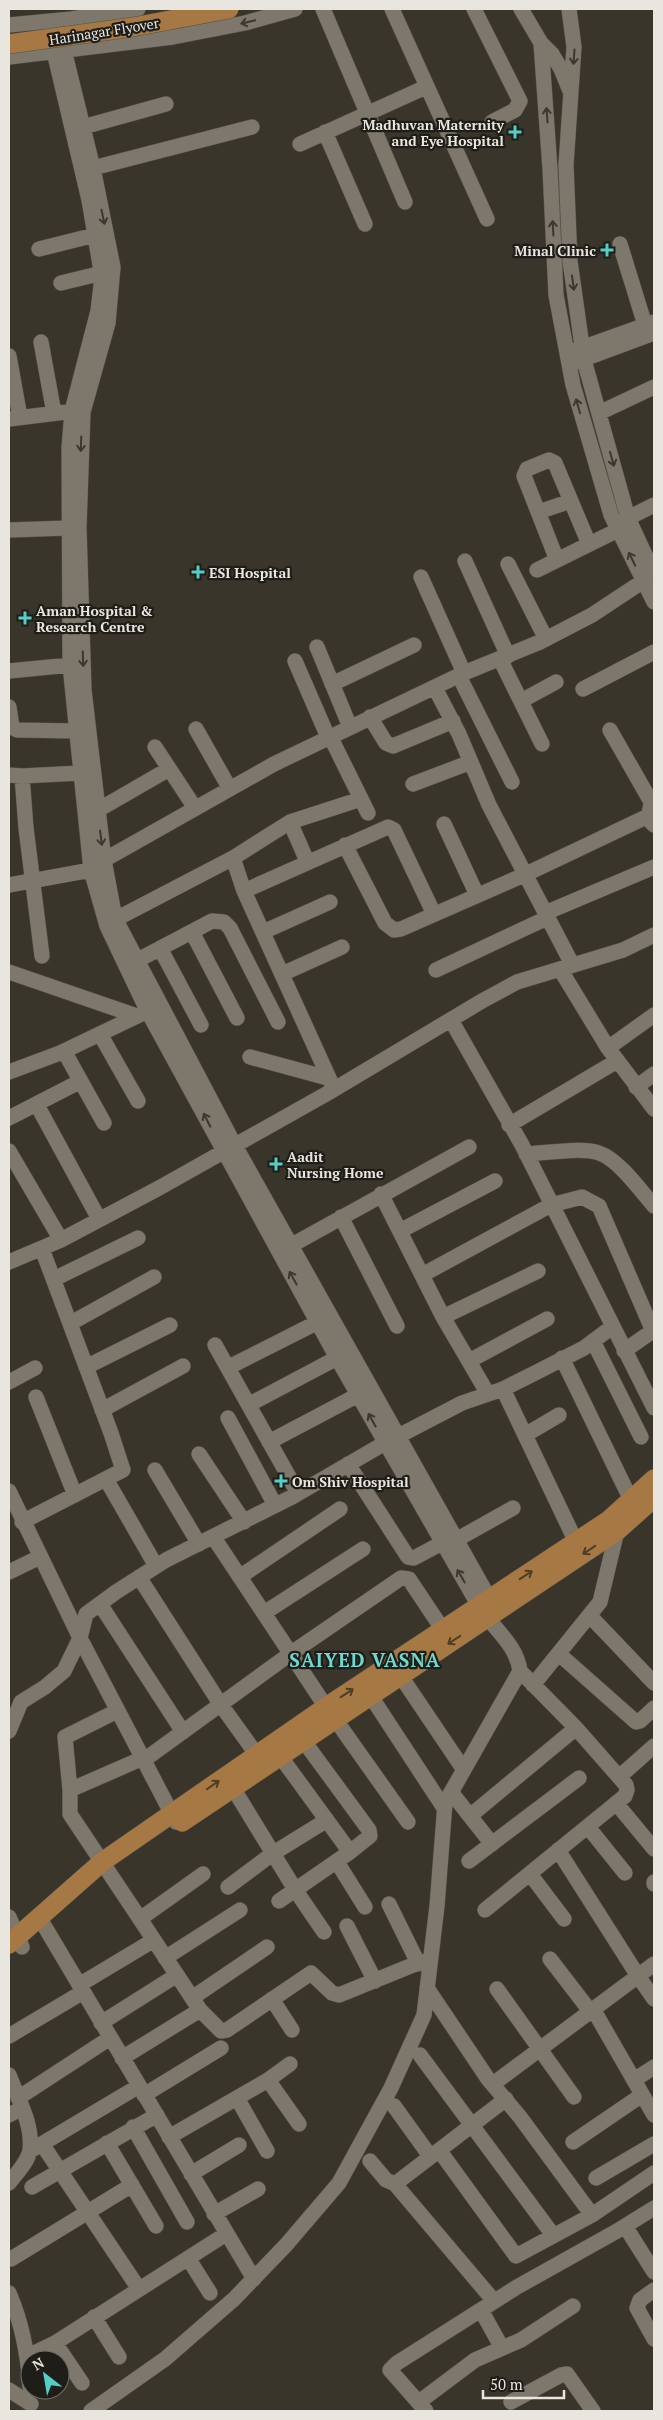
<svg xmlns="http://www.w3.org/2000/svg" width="663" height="2420" font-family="'PT Serif',serif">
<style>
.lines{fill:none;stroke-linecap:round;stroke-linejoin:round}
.minor-casing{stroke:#555148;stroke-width:16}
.major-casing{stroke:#555148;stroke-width:20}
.minor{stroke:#7d776c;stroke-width:15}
.major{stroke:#a67843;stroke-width:19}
.major-bridge-casing{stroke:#555148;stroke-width:20;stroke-linecap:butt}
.major-bridge{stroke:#a67843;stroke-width:19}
.oneway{stroke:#3b3831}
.oneway2{stroke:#4e3d27}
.poi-dot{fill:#55cec4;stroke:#1f1d18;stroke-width:2}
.labels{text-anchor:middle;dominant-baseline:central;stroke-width:4.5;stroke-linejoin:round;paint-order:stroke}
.street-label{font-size:14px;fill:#e9e6e0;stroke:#1f1d18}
.poi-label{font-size:14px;font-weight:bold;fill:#e9e6e0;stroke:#1f1d18;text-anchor:start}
.district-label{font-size:19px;font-weight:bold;letter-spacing:1px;fill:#6dd8cf;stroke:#1f1d18}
</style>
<rect width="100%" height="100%" fill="#3a352b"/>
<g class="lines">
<defs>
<path id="minor" d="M323 9 405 202
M392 9 487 219
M474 9 520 101 515 110 492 122
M521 9 541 43 552 54 561 69 570 91
M569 9 574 47 566 165 570 261 584 360 628 518 654 574
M60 20 64 50 93 168 113 267 108 323 83 412 79 528 84 690 104 860 113 908 118 924 234 1144 494 1607
M47 22 89 200 102 277 98 311 72 411 69 448 70 665 91 870 107 926 147 1010 337 1358 479 1606C493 1629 516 1643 520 1671L445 1803 437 1906 424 2015 391 2088 339 2183 286 2245 234 2299 165 2359 91 2411
M9 25 71 19 138 9
M541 43 550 169 556 295 573 385 611 515 654 602
M9 57 173 37 245 23 295 9
M83 127 166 104
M325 132 365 224
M300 144 426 87
M93 168 252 127
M620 244 645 325
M39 249 95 235
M61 283 102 273
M41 342 54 413
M573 351 654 322
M9 356 20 417
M576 362 654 333
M599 413 654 387
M9 419 82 410
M538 512 571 501
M628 518 654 505
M9 530 68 528
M557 560 524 476 527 469 549 460 555 463 589 544
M465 561 508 656
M508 564 546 639
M537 570 618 530
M421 577 464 673
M317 647 350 727
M500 659 542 744
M295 661 328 737
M9 671 70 665
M459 676 512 782
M332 684 414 645
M435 688 459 734 489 805 572 964
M583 689 654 652
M521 701 556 682
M9 707 12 727 17 730 76 731
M370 717 386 743 393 746 453 721
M196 729 230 789
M610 730 650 800 651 804 648 819
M330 736 368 813
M155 747 195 808
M9 775 22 776 26 828 42 956
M22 776 80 773
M413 784 471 762
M98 810 169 769
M290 822 307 861
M444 824 477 895
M345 845 385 923 394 930 401 929 524 875 644 818 648 819 654 825
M233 858 290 822 361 799
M94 863 104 860 274 764 464 673 540 642 592 615 654 574
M9 885 91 870
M244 891 334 1089
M545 913 654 867
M116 919 233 858 244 891 388 827 394 830 434 914
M192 932 237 1018
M263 932 330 902
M160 948 201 1025
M138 960 212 921 224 922 230 928 278 1022
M560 969 608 1048 654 1109
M436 970 547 918
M9 972 137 1016
M282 974 342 947
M451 1020 522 1145 654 1408
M100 1034 138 1101
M608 1048 654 1015
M64 1051 104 1123
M250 1057 324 1077 328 1076
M9 1072 60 1053 156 1007
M636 1087 654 1074
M37 1105 99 1219
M9 1118 79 1082
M509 1125 617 1061
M9 1151 61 1240
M526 1154C546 1153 581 1147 599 1153 618 1159 641 1191 654 1206
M381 1194 443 1317 538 1271
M341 1217 397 1326
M400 1231 495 1181
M292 1245 469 1147
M9 1262 61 1240 159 1188 328 1093 482 1001 517 982 623 950 654 935
M422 1275 551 1205 582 1197 599 1206 653 1331
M54 1279 138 1238
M443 1317 488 1394
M71 1323 154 1277
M593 1341 641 1437
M215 1345 298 1493
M624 1351 654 1330
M562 1358 631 1500
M469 1361 547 1319
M86 1367 170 1325
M229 1367 318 1322
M9 1382 35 1368
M503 1389 576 1542
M36 1397 75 1495
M250 1404 337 1358
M102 1410 183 1366
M228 1418 275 1505
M525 1435 559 1415
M269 1442 358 1395
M199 1454 244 1522
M348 1464 408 1557 414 1558 442 1543
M155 1470 199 1544
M106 1479 156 1566
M9 1491 82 1642 176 1822
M22 1522 123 1470 111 1433 42 1249
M214 1538 326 1707
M456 1540 513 1508
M9 1572 40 1557
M241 1576 340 1509
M139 1577 221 1705 257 1755
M100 1604 183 1732
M264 1613 363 1549
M590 1616 654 1683
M559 1654 636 1722 640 1721 654 1708
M400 1675 464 1770
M533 1685 600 1602 617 1531
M370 1695 444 1808
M117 1711 65 1737 70 1790V1814L140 1919 203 1874
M335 1719 408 1822
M9 1731 21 1702 45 1687 64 1671 80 1638 86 1614 116 1592 166 1560 292 1497 385 1443 462 1403 503 1389 535 1373 584 1348 612 1327
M303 1740 369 1830 370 1836 350 1852
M144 1760 290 1654 401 1578 409 1579 443 1630
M619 1777 654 1746
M233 1788 296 1891 324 1932
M70 1790 143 1758
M451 1792 492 1844
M616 1803 654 1849
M470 1816 576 1728
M588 1827 625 1873
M558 1850 638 1976 654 1999
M469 1861 579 1778
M337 1862 365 1907
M530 1874 564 1919
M654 1882V1884
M228 1887 272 1854 327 1820
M279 1901 350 1852 280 1756
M389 1904 418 1963
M485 1910 625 1796 627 1790 626 1785 576 1728 520 1671
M9 1917 22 1947
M39 1917 254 2279
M140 1919 200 2010 221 2031 227 2030 311 1973 332 1993 339 1995 413 1965 430 1960
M347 1926 375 1981
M165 1958 240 1910
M550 1959 590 2011
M79 1985 154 1940
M427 1988 488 2079 520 2117 592 2215
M497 1989 574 2097
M192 1998 267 1947
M272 1999 292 2030
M593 2009 654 2115
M101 2023 177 1975
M9 2036 83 1992
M420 2055 553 2235
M122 2058 200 2010
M9 2075C18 2099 33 2124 30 2150 28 2162 16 2174 9 2183
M268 2080 299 2124
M634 2080 654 2067
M493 2084 654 1964
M144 2095 221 2048
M18 2098 110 2038
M237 2098 267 2151
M394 2106 430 2156
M9 2115 22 2108
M133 2127 187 2222
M169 2137 268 2080 290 2064
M573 2142 642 2095
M107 2143 156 2226
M42 2144 139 2289
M439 2150 516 2256 592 2215 654 2173
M30 2151 139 2086
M370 2161 386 2180 395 2184
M191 2174 239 2145
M596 2178 654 2144
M32 2187 157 2115
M214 2214 258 2189
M625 2226 654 2272
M188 2258 210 2293
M11 2259 132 2185
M654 2290 640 2300 637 2308 654 2339
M9 2293C22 2323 28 2354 30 2387
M494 2301 395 2184 506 2099
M481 2310 502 2348
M94 2317 119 2357
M55 2343 82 2383
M28 2356 55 2343 226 2234
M9 2390 31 2404
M419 2402 475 2360 521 2340 573 2306
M511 2402 561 2375 567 2374 593 2411
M426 2411 390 2370 397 2363 517 2287 617 2231 654 2208"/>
<path id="major" d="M182 1822 617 1531 654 1498
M9 1944 102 1862 326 1707 609 1520 654 1479"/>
</defs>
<use href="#minor" class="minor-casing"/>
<use href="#major" class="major-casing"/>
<use href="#minor" class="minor"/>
<use href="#major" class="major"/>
<defs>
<path id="major-bridge" d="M9 44 133 27 229 9"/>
</defs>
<use href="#major-bridge" class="major-bridge-casing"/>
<use href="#major-bridge" class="major-bridge"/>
</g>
<defs><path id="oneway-shaft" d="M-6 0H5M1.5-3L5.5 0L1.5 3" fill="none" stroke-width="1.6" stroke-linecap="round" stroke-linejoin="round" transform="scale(1.25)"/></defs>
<g class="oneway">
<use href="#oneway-shaft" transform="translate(248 22) rotate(166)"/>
<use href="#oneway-shaft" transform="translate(574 57) rotate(94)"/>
<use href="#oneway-shaft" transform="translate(547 115) rotate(-94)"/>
<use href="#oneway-shaft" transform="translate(103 217) rotate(78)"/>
<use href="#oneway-shaft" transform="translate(553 228) rotate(-93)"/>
<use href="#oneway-shaft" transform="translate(573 283) rotate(82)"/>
<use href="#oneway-shaft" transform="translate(578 406) rotate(-106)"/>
<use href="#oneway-shaft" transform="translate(81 444) rotate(92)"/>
<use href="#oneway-shaft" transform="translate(612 459) rotate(74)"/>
<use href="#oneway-shaft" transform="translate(632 559) rotate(-116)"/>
<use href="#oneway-shaft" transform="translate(83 659) rotate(88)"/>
<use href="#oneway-shaft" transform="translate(101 838) rotate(83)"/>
<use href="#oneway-shaft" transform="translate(207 1120) rotate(-117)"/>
<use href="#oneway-shaft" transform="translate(293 1278) rotate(-119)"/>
<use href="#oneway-shaft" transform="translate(372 1420) rotate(-119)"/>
<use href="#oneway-shaft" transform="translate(461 1576) rotate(-120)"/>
</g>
<g class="oneway2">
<use href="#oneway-shaft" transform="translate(589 1550) rotate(146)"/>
<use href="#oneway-shaft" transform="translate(526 1575) rotate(-33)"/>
<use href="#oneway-shaft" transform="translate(454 1640) rotate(146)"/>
<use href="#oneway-shaft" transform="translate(347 1693) rotate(-33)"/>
<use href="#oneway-shaft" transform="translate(213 1785) rotate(-35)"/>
</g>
<g class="poi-dot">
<path d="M512.5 124.5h5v5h5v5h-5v5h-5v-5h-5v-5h5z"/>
<path d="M604.5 242.5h5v5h5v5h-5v5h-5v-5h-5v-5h5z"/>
<path d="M195.5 564.5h5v5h5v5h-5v5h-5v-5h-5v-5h5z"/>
<path d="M22.5 610.5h5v5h5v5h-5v5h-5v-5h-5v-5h5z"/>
<path d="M273.5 1156.5h5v5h5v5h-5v5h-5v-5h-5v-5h5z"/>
<path d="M278.5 1473.5h5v5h5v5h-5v5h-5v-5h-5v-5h5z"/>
</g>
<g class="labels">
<g class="street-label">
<text transform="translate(104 31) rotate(-9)">Harinagar Flyover</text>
</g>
<g class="poi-label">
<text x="504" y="124" text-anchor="end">Madhuvan Maternity<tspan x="504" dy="16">and Eye Hospital</tspan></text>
<text x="596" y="250" text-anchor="end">Minal Clinic</text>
<text x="209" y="572">ESI Hospital</text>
<text x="36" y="610">Aman Hospital &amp;<tspan x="36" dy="16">Research Centre</tspan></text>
<text x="287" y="1156">Aadit<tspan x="287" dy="16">Nursing Home</tspan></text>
<text x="292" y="1481">Om Shiv Hospital</text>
</g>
<g class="district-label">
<text x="365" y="1659">SAIYED VASNA</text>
</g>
</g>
<rect width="663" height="2420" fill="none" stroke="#e9e6e0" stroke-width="20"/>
<g transform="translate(45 2375) rotate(329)"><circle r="24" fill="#1f1d18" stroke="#706d68"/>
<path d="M0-4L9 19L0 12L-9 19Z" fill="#55cec4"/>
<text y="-8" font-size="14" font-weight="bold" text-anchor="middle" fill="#e9e6e0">N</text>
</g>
<path d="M483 2390v8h81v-8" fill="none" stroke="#e9e6e0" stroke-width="2.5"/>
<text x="490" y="2390" font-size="15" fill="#e9e6e0" stroke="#1f1d18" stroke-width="4" paint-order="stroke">50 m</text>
</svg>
